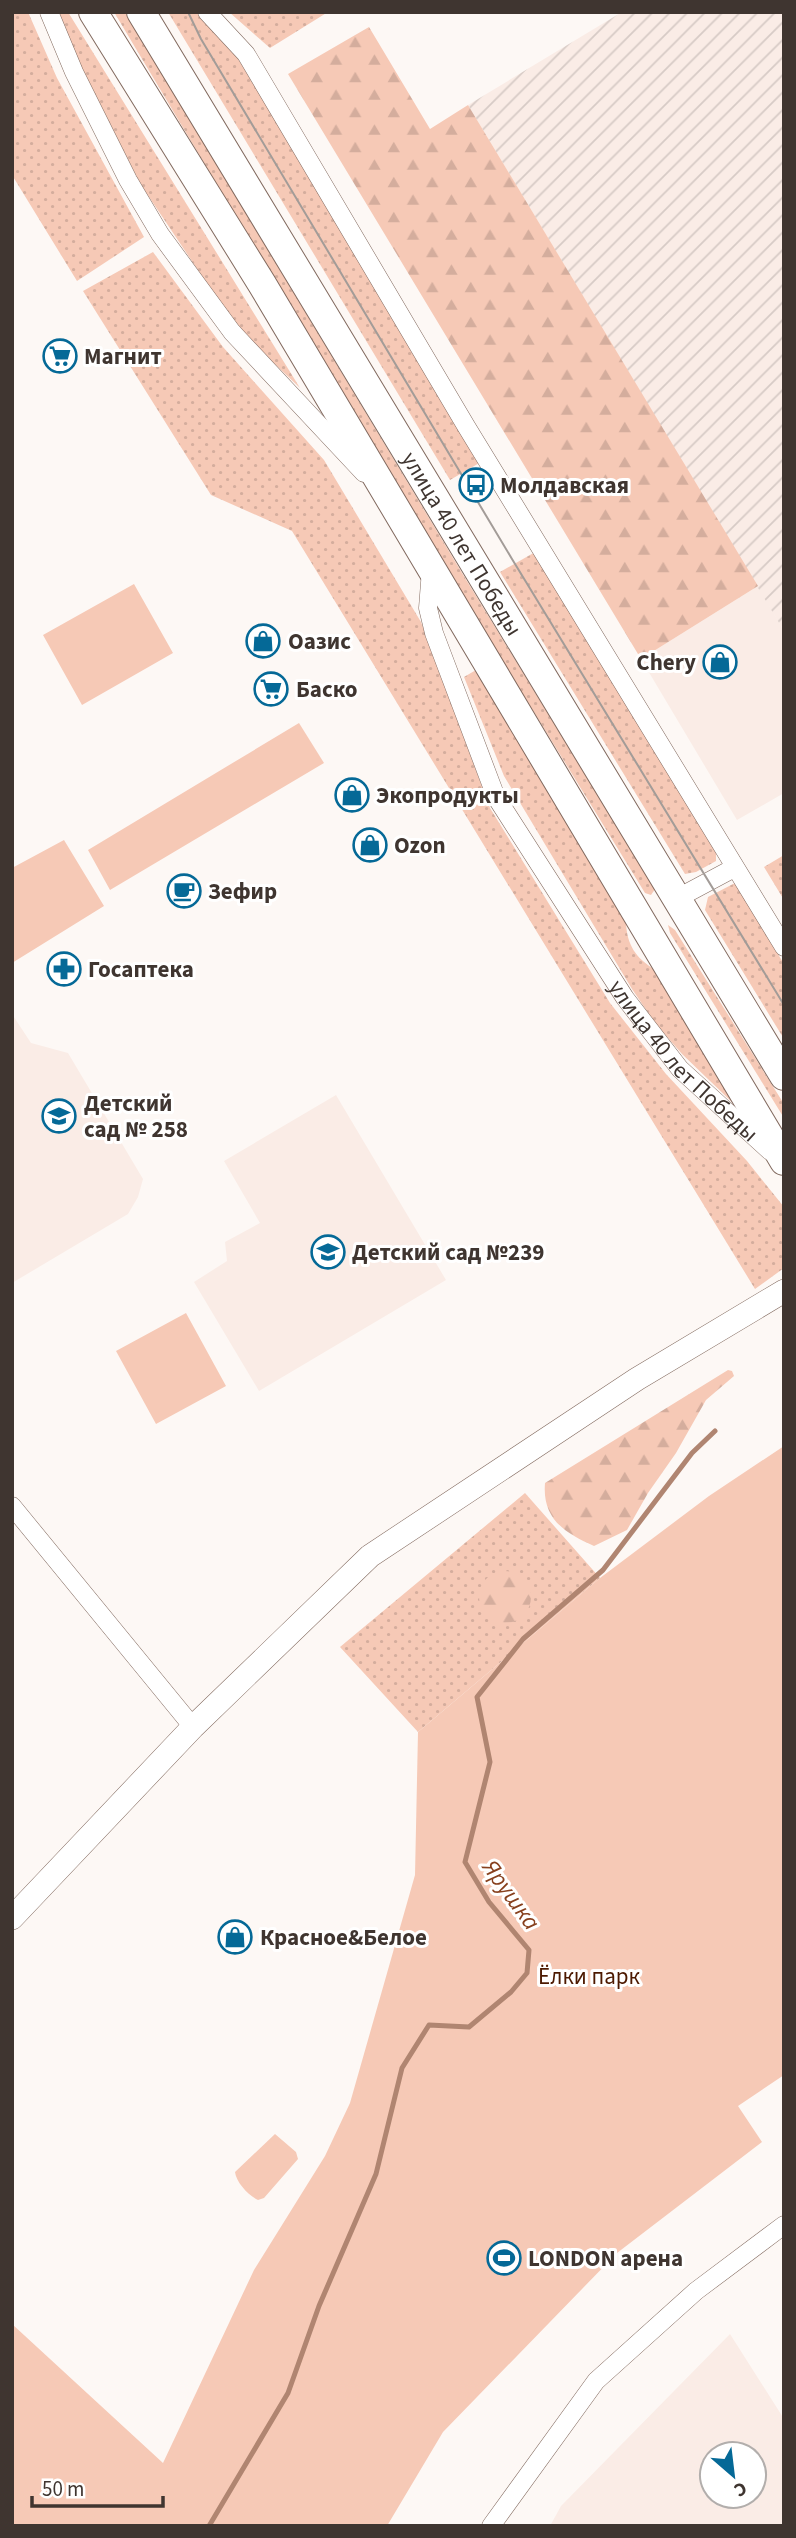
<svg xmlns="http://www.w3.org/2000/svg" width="796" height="2538" font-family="'Source Sans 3',sans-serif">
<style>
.built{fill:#faece6;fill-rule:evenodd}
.industrial{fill:url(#industrial-furrows)}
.grass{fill:url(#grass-dots)}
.forest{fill:url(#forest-firs)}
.park{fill:#f6c9b6}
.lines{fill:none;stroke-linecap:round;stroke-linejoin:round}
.stream{stroke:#b08571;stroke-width:5}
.minor-casing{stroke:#826a5f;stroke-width:19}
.tertiary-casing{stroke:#826a5f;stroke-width:24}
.primary-casing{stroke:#826a5f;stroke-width:30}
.minor{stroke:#fff;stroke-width:18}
.tertiary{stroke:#fff;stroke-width:23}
.primary{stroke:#fff;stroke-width:28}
.tram{stroke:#a39c98;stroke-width:2}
.labels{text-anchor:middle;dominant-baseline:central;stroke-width:6;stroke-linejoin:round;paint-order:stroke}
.poi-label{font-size:23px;font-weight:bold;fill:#3f3530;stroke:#fff;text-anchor:start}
.street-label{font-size:23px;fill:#3f3530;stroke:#fff}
.park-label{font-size:23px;fill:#4c1900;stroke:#fff}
.water-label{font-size:24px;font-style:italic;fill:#87401e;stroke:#fff}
</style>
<defs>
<pattern id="industrial-furrows" width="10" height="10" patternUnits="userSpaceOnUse" patternTransform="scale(1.75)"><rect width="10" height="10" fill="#faece6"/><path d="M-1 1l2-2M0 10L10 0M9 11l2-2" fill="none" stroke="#d7cbc6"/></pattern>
<pattern id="grass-dots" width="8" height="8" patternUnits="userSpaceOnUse" patternTransform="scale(1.75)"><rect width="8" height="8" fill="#f6c9b6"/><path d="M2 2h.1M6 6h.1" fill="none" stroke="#d4ad9d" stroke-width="1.8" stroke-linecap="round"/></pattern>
<pattern id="forest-firs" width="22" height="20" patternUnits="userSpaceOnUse" patternTransform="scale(1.75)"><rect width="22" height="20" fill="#f6c9b6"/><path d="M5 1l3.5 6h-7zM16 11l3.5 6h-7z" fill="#d4ad9d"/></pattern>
</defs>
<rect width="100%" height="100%" fill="#fdf8f5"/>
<path class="built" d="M758 586 784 631V793L737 820 641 659Z
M12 1014 31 1043 68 1053 143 1179 138 1197 128 1214 12 1283Z
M336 1095 446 1280 259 1391 194 1282 227 1261 225 1242 260 1223 224 1161Z
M730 2334 784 2419V2526H550L561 2506ZM754 2454V2496H712V2454Z"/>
<path class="industrial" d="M622 12H784V631L468 105Z"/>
<path class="grass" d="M12 12H28L57 78 144 237 77 281 12 175Z
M57 12H68L300 388 236 327 141 185 76 58Z
M114 12H125L462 573 655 889 651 895 645 893 453 580Z
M168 12H196L237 57 481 462 450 480Z
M229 12H328L270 48Z
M153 252 223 347 324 460 421 622 490 808 610 1003 666 1074 747 1161 784 1207V1268L755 1289 292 531 211 495 83 291Z
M537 551 716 853V861L696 872 685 874 500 572Z
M476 670 626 923C627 945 636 958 654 969L737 1107 682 1054 655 1023 632 989 504 776 464 677Z
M784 855V900L764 867Z
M735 883 784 964V1039L705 910 708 897Z
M668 925 675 930 784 1104V1118L670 933Z
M525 1493 600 1578 418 1732 340 1647Z"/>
<path class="forest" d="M369 27 430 129 468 105 758 586 641 659 288 74Z
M728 1370 732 1371 734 1376 706 1400 676 1453 648 1493 627 1530 594 1546C565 1533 542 1519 545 1483Z
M479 1597a26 26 0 1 1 52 0a26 26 0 1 1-52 0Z"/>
<path class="park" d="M134 584 173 653 82 705 43 635Z
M299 723 324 763 110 890 88 850Z
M64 840 104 906 12 963V868Z
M186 1313 226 1386 156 1424 116 1351Z
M784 1446V2075L738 2106 762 2142 617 2253 443 2432 387 2526H12V2324L163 2463 254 2270 325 2156 350 2103 415 1875 418 1732 600 1578 709 1496Z
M275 2134 296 2152 298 2159 264 2198 258 2200C248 2195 236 2182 235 2172Z"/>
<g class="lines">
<path class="stream" d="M209 2526 288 2393 319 2306 376 2174 402 2068 429 2025 469 2027 511 1992 527 1973 529 1950 489 1902 465 1862 490 1762 477 1697 523 1639 603 1570 692 1453 715 1431"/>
<defs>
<g id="minor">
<path d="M49 12 74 72 128 180 160 234 232 332 364 473"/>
<path d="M207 12 246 54 466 426 784 947"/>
<path id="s1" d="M431 570 428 608 434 633 496 797 625 998 680 1069 770 1151"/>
<path d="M676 899 734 868"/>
<path d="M12 1506 193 1727"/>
<path d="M491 2526 596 2381 696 2291 784 2225"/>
</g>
<path id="tertiary" d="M12 1918 193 1727 370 1556 637 1379 784 1291"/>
<g id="primary">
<path d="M93 12 262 284 784 1161"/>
<path id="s2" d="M141 12 784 1076"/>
</g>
</defs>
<use href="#minor" class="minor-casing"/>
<use href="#tertiary" class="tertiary-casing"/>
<use href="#primary" class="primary-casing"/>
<use href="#minor" class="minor"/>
<use href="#tertiary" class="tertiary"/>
<use href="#primary" class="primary"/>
<path class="tram" d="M188 12 201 39 512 559 784 1005"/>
</g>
<defs>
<symbol id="supermarket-ring" viewBox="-11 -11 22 22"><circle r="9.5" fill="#fff" stroke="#056997" stroke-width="1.5"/><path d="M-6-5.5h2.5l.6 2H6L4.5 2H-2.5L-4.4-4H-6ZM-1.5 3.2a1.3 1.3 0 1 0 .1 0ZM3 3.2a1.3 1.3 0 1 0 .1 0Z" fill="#056997"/></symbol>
<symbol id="bus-ring" viewBox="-11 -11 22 22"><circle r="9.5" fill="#fff" stroke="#056997" stroke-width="1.5"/><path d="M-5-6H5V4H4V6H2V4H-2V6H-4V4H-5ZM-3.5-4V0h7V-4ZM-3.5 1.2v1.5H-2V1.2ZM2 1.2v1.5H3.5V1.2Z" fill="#056997"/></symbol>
<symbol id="shop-ring" viewBox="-11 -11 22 22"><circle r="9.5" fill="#fff" stroke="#056997" stroke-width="1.5"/><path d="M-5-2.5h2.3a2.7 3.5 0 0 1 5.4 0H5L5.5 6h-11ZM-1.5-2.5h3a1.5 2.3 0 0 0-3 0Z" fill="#056997"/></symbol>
<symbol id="cafe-ring" viewBox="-11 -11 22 22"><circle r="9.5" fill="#fff" stroke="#056997" stroke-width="1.5"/><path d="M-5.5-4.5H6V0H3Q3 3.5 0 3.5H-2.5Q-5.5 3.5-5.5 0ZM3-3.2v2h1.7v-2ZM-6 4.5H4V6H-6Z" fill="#056997"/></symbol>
<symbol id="pharmacy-ring" viewBox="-11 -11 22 22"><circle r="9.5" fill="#fff" stroke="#056997" stroke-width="1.5"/><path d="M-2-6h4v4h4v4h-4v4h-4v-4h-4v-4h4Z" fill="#056997"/></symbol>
<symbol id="school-ring" viewBox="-11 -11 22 22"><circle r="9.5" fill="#fff" stroke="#056997" stroke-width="1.5"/><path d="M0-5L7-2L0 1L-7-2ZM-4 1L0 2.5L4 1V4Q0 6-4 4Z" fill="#056997"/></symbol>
<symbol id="stadium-ring" viewBox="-11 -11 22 22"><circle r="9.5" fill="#fff" stroke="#056997" stroke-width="1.5"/><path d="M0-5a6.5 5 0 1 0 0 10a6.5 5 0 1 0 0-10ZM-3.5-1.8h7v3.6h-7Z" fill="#056997"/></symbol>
</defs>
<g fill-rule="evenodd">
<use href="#supermarket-ring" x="41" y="337" width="38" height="38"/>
<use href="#bus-ring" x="457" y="466" width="38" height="38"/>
<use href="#shop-ring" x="244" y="622" width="38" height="38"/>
<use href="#shop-ring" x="701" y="643" width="38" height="38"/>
<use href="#supermarket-ring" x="252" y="670" width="38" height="38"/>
<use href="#shop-ring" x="333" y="776" width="38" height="38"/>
<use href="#shop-ring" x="351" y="826" width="38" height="38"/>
<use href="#cafe-ring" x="165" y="872" width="38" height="38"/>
<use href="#pharmacy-ring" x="45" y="950" width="38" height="38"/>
<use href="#school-ring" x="40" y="1097" width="38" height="38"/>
<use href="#school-ring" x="309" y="1233" width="38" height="38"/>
<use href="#shop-ring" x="216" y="1918" width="38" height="38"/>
<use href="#stadium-ring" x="485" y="2239" width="38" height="38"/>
</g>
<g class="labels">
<g class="poi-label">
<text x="84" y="356">Магнит</text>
<text x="500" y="485">Молдавская</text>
<text x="288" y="641">Оазис</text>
<text x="696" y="662" text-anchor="end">Chery</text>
<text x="296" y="689">Баско</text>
<text x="376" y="795">Экопродукты</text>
<text x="394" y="845">Ozon</text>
<text x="208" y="891">Зефир</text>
<text x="88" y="969">Госаптека</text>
<text x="84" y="1103">Детский<tspan x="84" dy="26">сад № 258</tspan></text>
<text x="352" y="1252">Детский сад №239</text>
<text x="260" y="1937">Красное&amp;Белое</text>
<text x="528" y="2258">LONDON арена</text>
</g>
<g class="street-label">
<text stroke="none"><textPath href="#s2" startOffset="621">улица 40 лет Победы</textPath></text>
<text stroke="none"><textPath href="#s1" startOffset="564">улица 40 лет Победы</textPath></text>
</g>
<g class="park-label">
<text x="589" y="1976">Ёлки парк</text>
</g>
<g class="water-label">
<text transform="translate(511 1895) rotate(54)">Ярушка</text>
</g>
</g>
<rect width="796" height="2538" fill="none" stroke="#3f3530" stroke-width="28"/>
<g transform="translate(733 2475) rotate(152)"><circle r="33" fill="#ffffff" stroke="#b2aeac" stroke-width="2"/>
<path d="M0-5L12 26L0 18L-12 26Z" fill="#056997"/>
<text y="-10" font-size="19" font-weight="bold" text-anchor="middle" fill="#3f3530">С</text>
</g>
<path d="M32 2496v10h131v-10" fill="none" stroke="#3f3530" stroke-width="3.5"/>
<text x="42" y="2496" font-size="21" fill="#3f3530" stroke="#ffffff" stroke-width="5" paint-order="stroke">50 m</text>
</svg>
